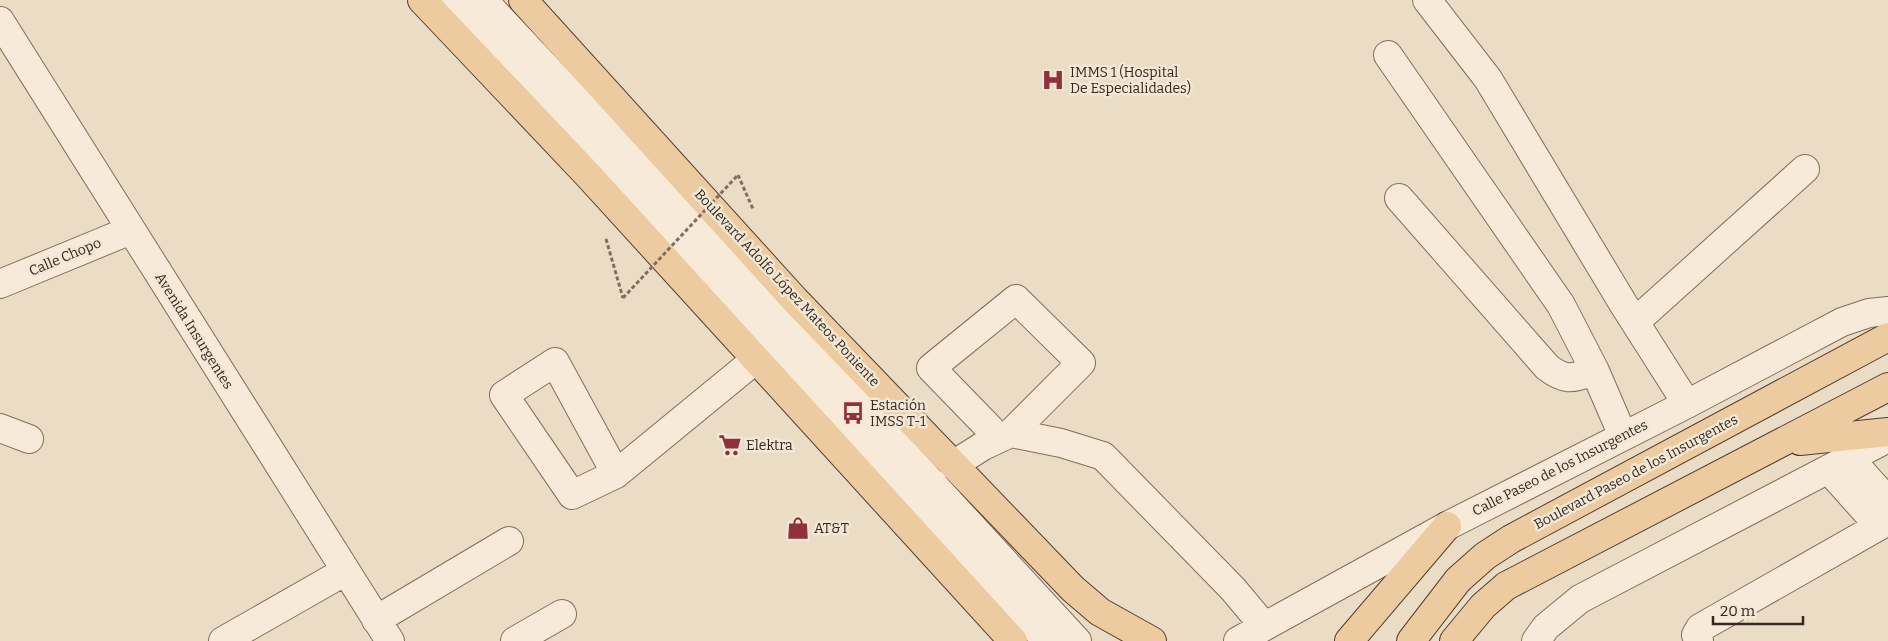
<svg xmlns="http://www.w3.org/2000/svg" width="1888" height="641" font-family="Bitter,serif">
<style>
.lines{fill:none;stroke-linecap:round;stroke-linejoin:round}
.minor-casing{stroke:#856d5d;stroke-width:30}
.major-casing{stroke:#533d30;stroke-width:30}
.path{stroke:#856d5d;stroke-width:3;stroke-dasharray:4 2.5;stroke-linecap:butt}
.minor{stroke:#f7ead8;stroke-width:28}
.major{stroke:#eccba0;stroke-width:28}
.path-bridge{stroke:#856d5d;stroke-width:3;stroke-dasharray:4 2.5;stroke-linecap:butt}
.labels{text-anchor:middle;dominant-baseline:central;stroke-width:5;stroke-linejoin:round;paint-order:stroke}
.poi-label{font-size:14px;fill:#36281f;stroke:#f3e7d5;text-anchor:start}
.street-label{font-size:14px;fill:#36281f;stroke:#f3e7d5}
</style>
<rect width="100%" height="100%" fill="#ebdcc6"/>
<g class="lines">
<defs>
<path id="minor" d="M454 0 702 263 878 459 1047 641
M483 0 716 248 1077 641
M1427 0 1488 79 1624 305 1687 404
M0 21 390 641
M1388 55 1561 305 1595 371 1623 436
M1399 198 1547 367C1566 382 1573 378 1595 371
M0 284 131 230
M1635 322 1805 169
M0 428 29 439
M999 438 931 368 1016 299 1081 363 1011 433
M1850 459 1888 501
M953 465 983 446 1011 433 1061 443 1103 456 1233 589 1264 626
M1829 470 1879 526
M616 474 555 362 504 395 572 495 616 474 755 360
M376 620 509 541
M223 641 344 572
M515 641 562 614
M1238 641 1447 526 1687 404 1842 322 1869 313 1888 311
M1536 641 1546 627 1580 599 1888 438
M1699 641 1696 635 1700 628 1888 521"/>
<path id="major" d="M422 0 587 174 1013 641
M523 0 795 300 1073 589 1100 612 1152 641
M1800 441 1888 432
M1349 641 1447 526
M1411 641 1458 580 1485 556 1511 539 1888 337
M1454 641 1483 606 1506 586 1888 387"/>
</defs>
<use href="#minor" class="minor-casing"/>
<use href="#major" class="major-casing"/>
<path class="path" d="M738 175 753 209
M606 239 623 298"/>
<use href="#minor" class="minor"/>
<use href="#major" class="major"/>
<path class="path-bridge" d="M623 298 738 175"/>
</g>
<defs>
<symbol id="hospital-bare" viewBox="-9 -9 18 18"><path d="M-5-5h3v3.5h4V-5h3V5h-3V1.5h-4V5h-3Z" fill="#90313c" stroke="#f3e7d5" stroke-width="2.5" paint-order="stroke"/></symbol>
<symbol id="bus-bare" viewBox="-9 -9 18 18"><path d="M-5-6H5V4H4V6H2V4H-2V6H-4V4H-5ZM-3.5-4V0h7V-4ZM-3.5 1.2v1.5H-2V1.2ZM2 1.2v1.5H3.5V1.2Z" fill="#90313c" stroke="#f3e7d5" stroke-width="2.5" paint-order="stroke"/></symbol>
<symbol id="supermarket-bare" viewBox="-9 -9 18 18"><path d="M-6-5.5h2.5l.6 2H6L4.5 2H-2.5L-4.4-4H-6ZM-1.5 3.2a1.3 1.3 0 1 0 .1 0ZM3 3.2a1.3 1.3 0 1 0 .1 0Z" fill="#90313c" stroke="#f3e7d5" stroke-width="2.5" paint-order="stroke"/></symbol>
<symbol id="shop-bare" viewBox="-9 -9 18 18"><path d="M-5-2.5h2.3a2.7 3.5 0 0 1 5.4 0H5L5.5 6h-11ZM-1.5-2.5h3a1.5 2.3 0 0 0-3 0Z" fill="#90313c" stroke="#f3e7d5" stroke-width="2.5" paint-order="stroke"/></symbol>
</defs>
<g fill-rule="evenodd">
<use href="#hospital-bare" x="1037" y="64" width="32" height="32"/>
<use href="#bus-bare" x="837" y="397" width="32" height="32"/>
<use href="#supermarket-bare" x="714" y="429" width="32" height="32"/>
<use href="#shop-bare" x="782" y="512" width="32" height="32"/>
</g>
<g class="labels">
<g class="poi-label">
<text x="1070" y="72">IMMS 1 (Hospital<tspan x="1070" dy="16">De Especialidades)</tspan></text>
<text x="870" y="405">Estación<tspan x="870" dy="16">IMSS T-1</tspan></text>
<text x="746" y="445">Elektra</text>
<text x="814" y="528">AT&amp;T</text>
</g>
<g class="street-label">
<text transform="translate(65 257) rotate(-23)">Calle Chopo</text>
<text transform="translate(787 288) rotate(47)">Boulevard Adolfo López Mateos Poniente</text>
<text transform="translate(194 331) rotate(58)">Avenida Insurgentes</text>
<text transform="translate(1560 468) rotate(-27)">Calle Paseo de los Insurgentes</text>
<text transform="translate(1636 472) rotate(-28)">Boulevard Paseo de los Insurgentes</text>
</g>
</g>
<path d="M1713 616v8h90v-8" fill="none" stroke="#36281f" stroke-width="2.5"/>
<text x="1720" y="616" font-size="15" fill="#36281f" stroke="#f3e7d5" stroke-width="4" paint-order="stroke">20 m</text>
</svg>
